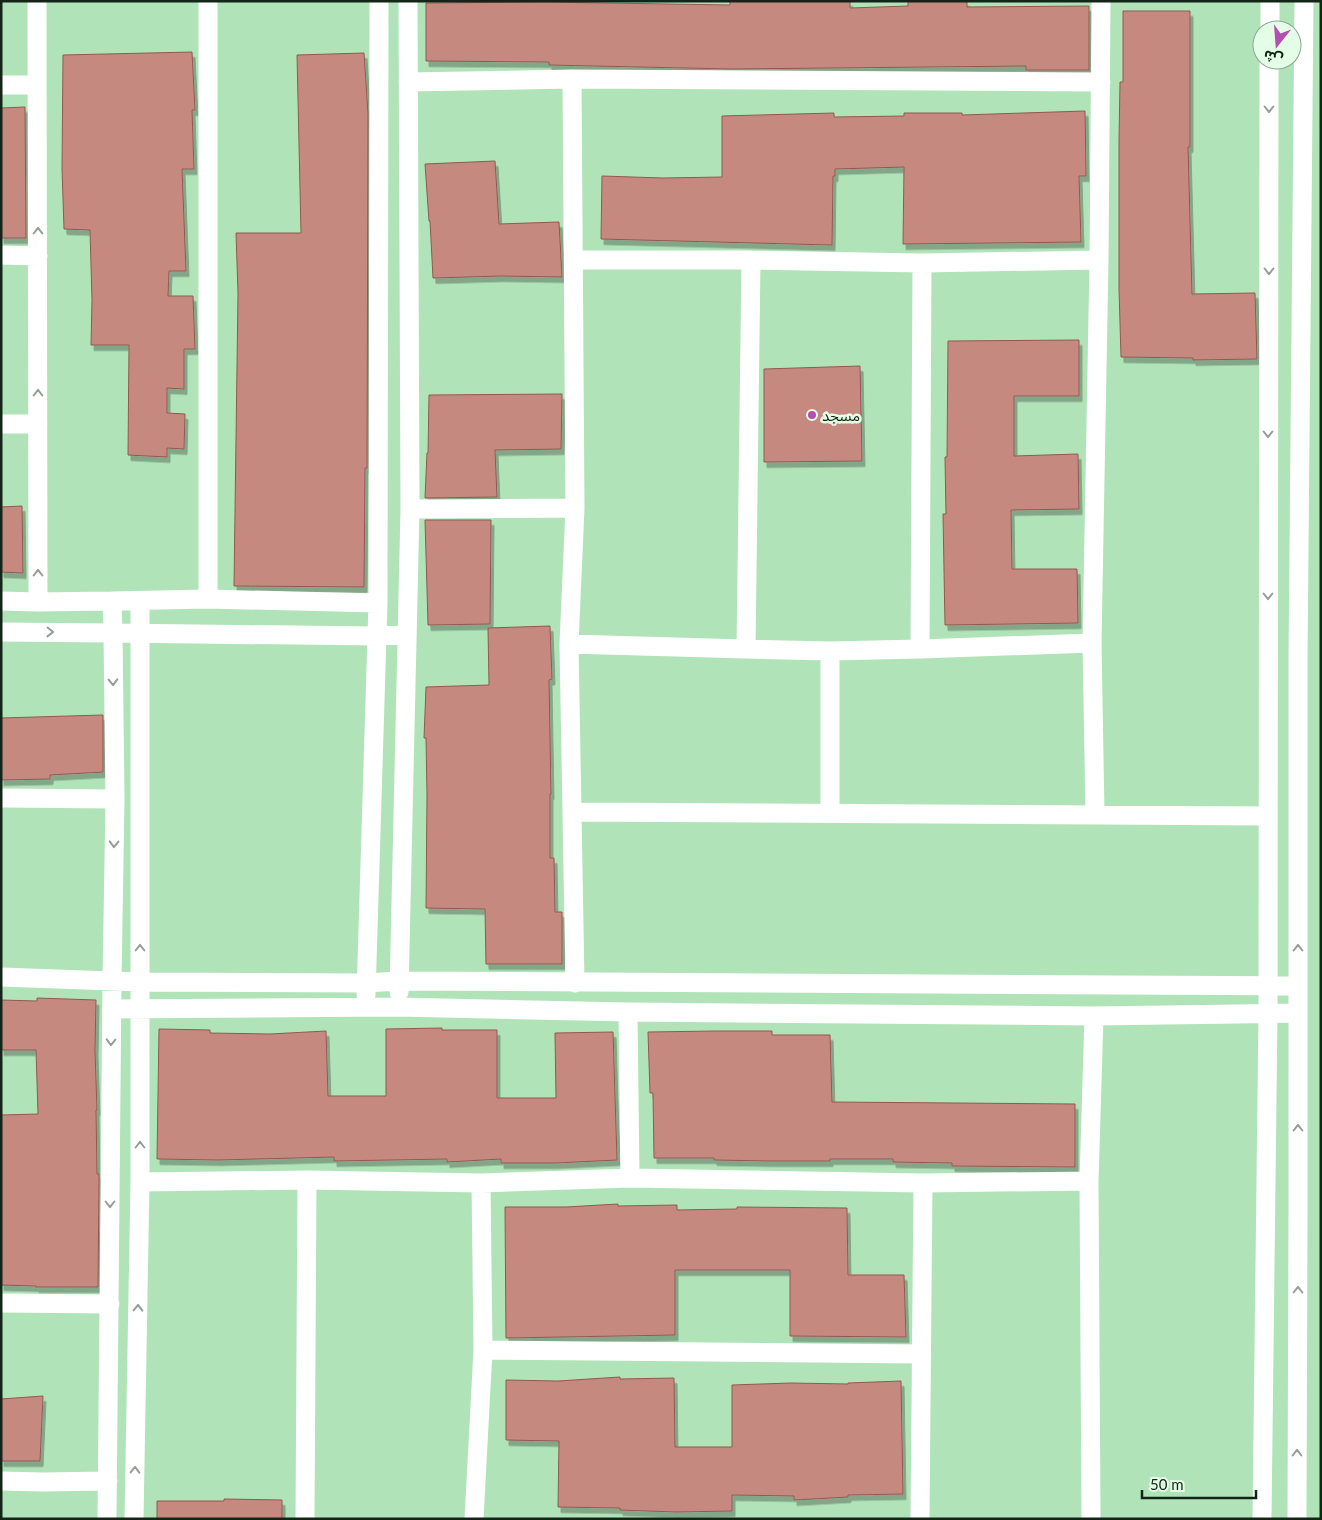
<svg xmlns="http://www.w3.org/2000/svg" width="1322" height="1520" font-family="Lato,'Noto Sans Arabic',sans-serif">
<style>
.building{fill:#c6897f;stroke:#925850;filter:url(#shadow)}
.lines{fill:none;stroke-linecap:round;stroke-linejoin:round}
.minor{stroke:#fff;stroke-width:19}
.oneway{stroke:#949d96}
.poi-dot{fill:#b54eb1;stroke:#e4fde7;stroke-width:2}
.labels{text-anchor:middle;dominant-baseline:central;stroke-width:5;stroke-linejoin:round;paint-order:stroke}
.poi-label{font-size:15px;fill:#122516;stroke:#e4fde7;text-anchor:start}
</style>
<defs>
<filter id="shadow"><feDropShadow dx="3" dy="5.5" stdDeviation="0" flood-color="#0004"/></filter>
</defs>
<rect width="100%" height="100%" fill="#b1e3b8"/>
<path class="building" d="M730 1H850V8L908 6V1H967V7L1089 6V70H1026V66L732 69 549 65V62L426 61V3L544 2 730 5Z
M1123 11H1190V147H1188L1192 294 1255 293 1257 359 1193 360V358L1121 357 1119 289V141L1120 82H1123Z
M192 52 195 110H192L194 169H182L186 271H169L168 296H193L195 349H184V389L167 388V413L185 414 184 449 167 448V457L128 455 129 345H91L92 300 90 230 64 229 62 168 63 55Z
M364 53 368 114 367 468H365L364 587 234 586 238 293 236 233H301L297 55Z
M25 107 26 238H1V108Z
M1085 111 1086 176H1079L1081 242 903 244 904 167 835 169V176H833L832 245 601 239 602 176 663 178 722 177V116L834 113V117L904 116V113H962V115Z
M495 161 499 224 559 222 562 277 501 276 433 278 430 221H429L425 164Z
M1079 340V396H1014V456L1078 454 1079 509 1011 510 1012 569H1077L1078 623 945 625 943 514H946L945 457H947L948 341Z
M860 366 862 461 764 462V369Z
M562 394 561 449 495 450 497 497 425 498 427 453H428L429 395Z
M22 506 23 573 1 572V507Z
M425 520H491L490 624 428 625Z
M550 626 552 679 549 680 551 794H550V858H554L555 912H562V964H486L485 909 426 908 427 795 426 738H424L426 687 489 685 488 628Z
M103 715V772L50 775V779L1 780V718Z
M37 998 96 1000 95 1051 97 1110H96L97 1174H99V1182L98 1287H36V1286L1 1285V1115L38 1114 36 1050H1V1000L37 1001Z
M442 1028V1030H497V1098H556L555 1033 613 1032 617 1160 556 1163H501V1159L447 1162V1159L334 1161V1157L218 1160 157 1159 159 1029 210 1030V1033L270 1034 326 1031 328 1096H386V1029Z
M714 1031H772V1035H830L832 1102 1075 1104V1167L952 1166V1163L893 1162V1159H830V1161H769L714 1160V1158H654L653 1093H650L648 1032Z
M618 1204V1206L677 1205V1210L737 1209V1207L847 1208 848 1275H904L906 1337 790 1336V1270H675V1335L506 1338 505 1207H566Z
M620 1377V1379L674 1378 675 1447H732V1385L791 1383 848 1384V1383L901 1381 903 1494 848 1495V1497L794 1500V1496L732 1495V1511L676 1512 620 1510V1508L558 1507 559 1441 506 1440V1380L558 1381Z
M43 1396 40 1461H1V1399Z
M224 1499 282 1500V1519H157V1501H224Z"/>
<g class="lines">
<path class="minor" d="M208 1V599
M1270 30V1
M572 79 575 508 569 644 575 983
M408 82 572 79 1101 82
M1 85H37
M1 255 38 256
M574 260H751L922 263 1099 260
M922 263 920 649 1092 643
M1 424H38
M410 509 575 508
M1 601 38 602
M112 601 208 599 378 603
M1 632 113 633 112 601 38 602 37 1
M569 644 746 649 751 260
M746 649 830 651 920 649
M830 651V813
M1 798 115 799
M573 812 1267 816
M1095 814 1092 643 1099 260 1101 1
M1 977 140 982 365 983 399 981 1298 986
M399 992 410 509 408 1
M366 995 378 603 379 1
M112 1009 398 1007 628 1012 1094 1016 1298 1013
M628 1012 630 1178
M140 1182 307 1180 481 1183 630 1178 923 1183 1089 1181
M1 1303 110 1304
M483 1350 920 1354
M1 1481 43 1482 108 1481
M107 1519 112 981 115 799 113 633 376 636 407 634
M134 1519 140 1182V601
M305 1519 307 1180
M474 1519 483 1350 481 1183
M920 1519 923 1183
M1091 1519 1089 1181 1094 1016
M1262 1519 1268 1013 1269 60
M1297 1519 1298 1211V658L1304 1"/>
</g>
<defs><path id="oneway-chevron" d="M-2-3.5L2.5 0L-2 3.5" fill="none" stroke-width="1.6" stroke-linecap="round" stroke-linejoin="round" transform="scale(1.25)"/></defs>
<g class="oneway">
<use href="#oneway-chevron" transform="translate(1269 109) rotate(90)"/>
<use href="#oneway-chevron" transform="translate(38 231) rotate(-90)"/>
<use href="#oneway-chevron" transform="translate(1269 271) rotate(90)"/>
<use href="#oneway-chevron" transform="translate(38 393) rotate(-90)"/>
<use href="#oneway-chevron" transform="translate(1268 434) rotate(90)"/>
<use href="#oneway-chevron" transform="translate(38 573) rotate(-90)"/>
<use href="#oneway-chevron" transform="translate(1268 596) rotate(90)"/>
<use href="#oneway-chevron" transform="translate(50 632) rotate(1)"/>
<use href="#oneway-chevron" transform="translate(113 682) rotate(89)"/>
<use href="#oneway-chevron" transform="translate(114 844) rotate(91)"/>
<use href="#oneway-chevron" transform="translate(140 948) rotate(-90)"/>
<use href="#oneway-chevron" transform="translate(1298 948) rotate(-90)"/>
<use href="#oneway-chevron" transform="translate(111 1042) rotate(91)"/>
<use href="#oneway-chevron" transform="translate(1298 1128) rotate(-90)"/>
<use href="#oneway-chevron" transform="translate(140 1145) rotate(-90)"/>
<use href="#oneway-chevron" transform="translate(110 1204) rotate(90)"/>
<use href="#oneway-chevron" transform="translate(1298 1290) rotate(-90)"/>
<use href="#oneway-chevron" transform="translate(138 1308) rotate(-89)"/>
<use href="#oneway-chevron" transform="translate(1297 1453) rotate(-90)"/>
<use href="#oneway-chevron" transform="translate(135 1470) rotate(-89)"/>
</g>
<circle class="poi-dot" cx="812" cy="415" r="5"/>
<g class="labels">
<g class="poi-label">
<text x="822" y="415">مسجد</text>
</g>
</g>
<rect width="1322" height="1520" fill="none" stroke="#122516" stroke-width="5"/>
<g transform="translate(1277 45) rotate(197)"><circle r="24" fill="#e4fde7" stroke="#90a793"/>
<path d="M0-4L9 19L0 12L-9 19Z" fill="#b54eb1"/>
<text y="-8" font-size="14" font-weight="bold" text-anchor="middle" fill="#122516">ش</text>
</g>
<path d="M1142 1490v8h114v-8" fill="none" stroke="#122516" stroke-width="2.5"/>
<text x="1150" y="1490" font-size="15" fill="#122516" stroke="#e4fde7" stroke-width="4" paint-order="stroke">50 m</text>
</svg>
